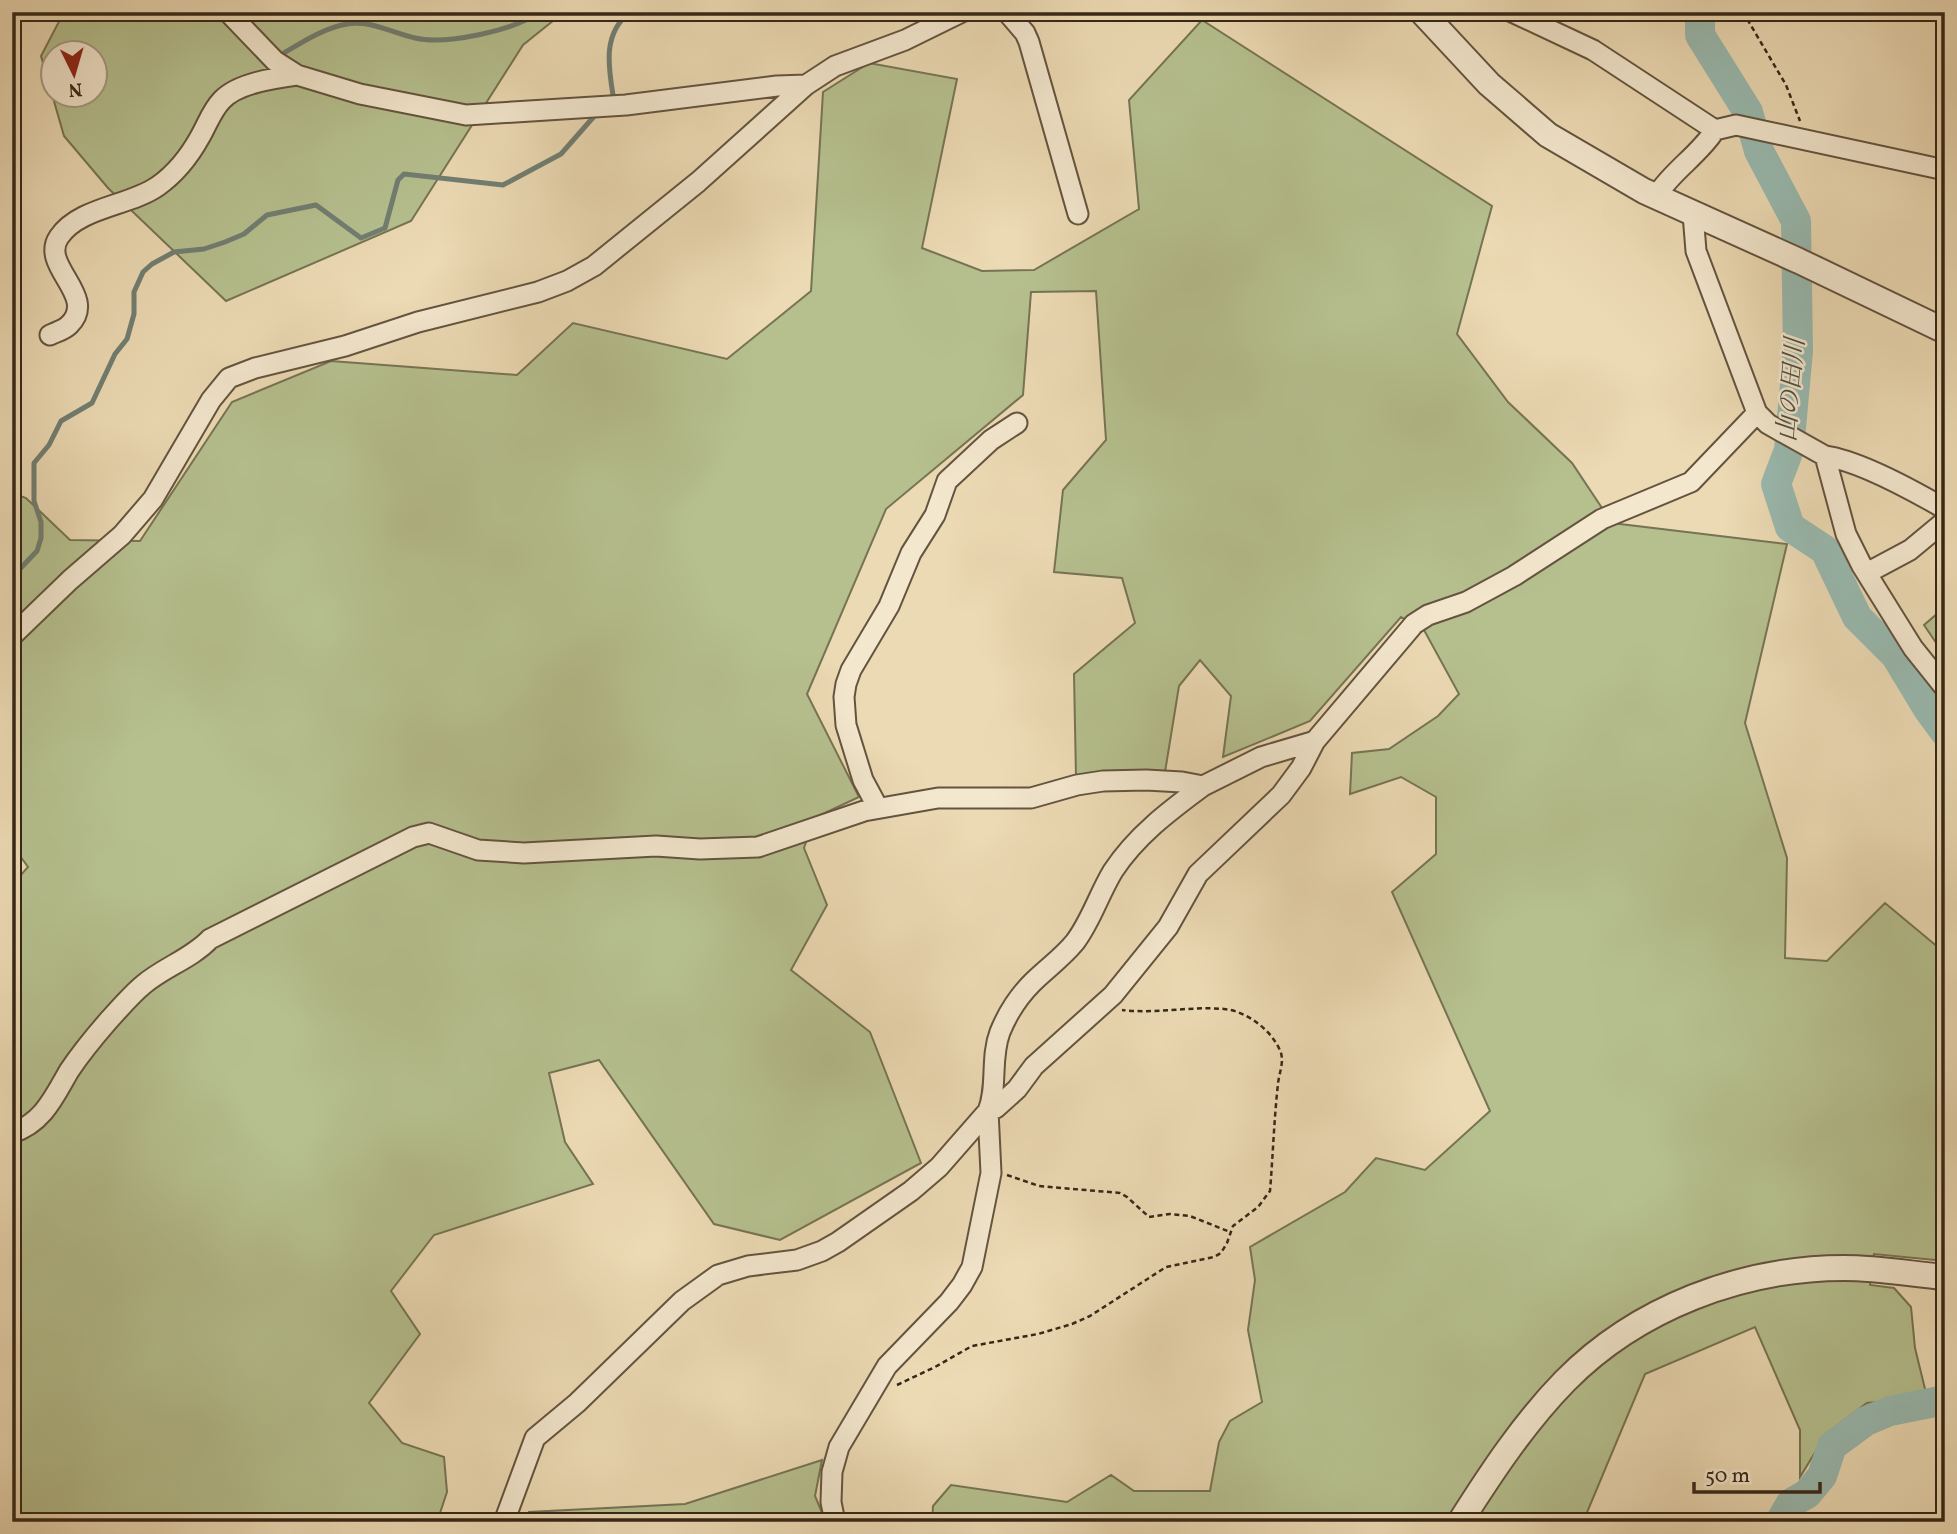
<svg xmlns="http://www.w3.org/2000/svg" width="1957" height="1534" font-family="Vollkorn,'Noto Serif JP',serif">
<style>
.green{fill:#b6c08f;stroke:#767454;stroke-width:2;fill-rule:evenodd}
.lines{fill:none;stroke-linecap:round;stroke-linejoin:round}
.stream{stroke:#717f73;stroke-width:5}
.river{stroke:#99bab0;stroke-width:30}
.minor-casing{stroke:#64543f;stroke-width:23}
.tertiary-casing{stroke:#64543f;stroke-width:28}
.path{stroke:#362718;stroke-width:2.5;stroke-dasharray:5 3.5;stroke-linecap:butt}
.minor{stroke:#f3e7ce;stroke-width:19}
.tertiary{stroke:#f3e7ce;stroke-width:24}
.labels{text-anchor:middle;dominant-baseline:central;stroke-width:5;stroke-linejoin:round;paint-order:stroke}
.water-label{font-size:26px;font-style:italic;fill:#4f4c3e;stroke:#f3e7ce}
</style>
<rect width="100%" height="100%" fill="#ecdab4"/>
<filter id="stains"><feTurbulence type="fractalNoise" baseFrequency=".00286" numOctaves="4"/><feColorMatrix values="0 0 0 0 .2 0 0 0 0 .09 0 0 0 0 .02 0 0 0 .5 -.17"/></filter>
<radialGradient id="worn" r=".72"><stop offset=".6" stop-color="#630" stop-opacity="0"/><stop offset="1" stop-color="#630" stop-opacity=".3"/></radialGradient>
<path class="green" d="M64 12H564L523 45 411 221 226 301 108 188 64 136 41 56ZM52 52H94V94H52Z
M1202 20 1492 206 1457 334 1508 402 1572 463 1612 523 1787 544 1745 723 1787 858 1785 958 1827 961 1885 903 1945 953V1261L1874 1254 1870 1285 1894 1288 1911 1307 1915 1348 1927 1397 1867 1403 1827 1433 1800 1477V1430L1755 1327 1645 1374 1583 1522H932L933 1506 951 1485 1067 1502 1111 1475 1134 1491H1210L1219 1442 1230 1421 1262 1402 1248 1330 1255 1280 1250 1247 1345 1192 1376 1158 1425 1170 1490 1111 1392 892 1436 854V797L1401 777 1350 794 1352 753 1389 749 1438 716 1459 694 1424 630 1401 617 1310 721 1223 757 1231 696 1200 660 1179 686 1165 772 1076 777 1074 674 1135 623 1122 578 1054 572 1063 490 1106 440 1096 291 1031 292 1023 395 886 509 807 694 859 797 814 818 804 848 827 905 791 970 870 1032 921 1163 780 1240 714 1224 599 1060 549 1073 565 1142 593 1184 434 1235 391 1291 420 1334 369 1403 402 1443 444 1457 447 1492 437 1522H12V885L28 867 12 845V730L15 720 12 716V493L26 498 70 540 140 541 232 402 331 361 517 375 573 323 727 359 811 291 823 92 869 63 957 79 922 248 982 271 1034 270 1139 209 1129 100Z
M1945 607V656L1924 625Z
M822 1460 815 1496 826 1522H526L529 1512 685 1504Z"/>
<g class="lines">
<path class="stream" d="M710 12 715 14 731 12
M284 53C304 41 324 28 347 24 371 20 392 33 415 38 445 45 514 31 539 12
M608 100 613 95C608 65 603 33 630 12
M16 573 37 551 41 538V522L34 501V463L49 445 61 421 92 403 115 354 127 339 134 314V292L143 272 152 264 174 252 204 249 225 242 244 234 267 215 316 205 361 238 385 228 398 180 404 174 503 185 561 154 597 113"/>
<path class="river" d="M1700 12V35L1748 112 1759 151 1796 221 1798 351 1789 450 1776 484 1790 527 1825 550 1857 617 1896 656 1928 709 1945 732
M1780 1522 1791 1503 1807 1494 1822 1476 1832 1446 1866 1421 1890 1411 1945 1400"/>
<defs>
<path id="minor" d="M228 12 275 61 297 75 360 94 466 115 626 105 777 86 806 85
M1007 12 1025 33 1029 42 1078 214
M1512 12 1593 50 1715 130
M1657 195C1673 170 1699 155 1715 130L1736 125 1945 170
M1693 214 1696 251 1757 413 1768 424 1825 456 1846 534 1862 566 1913 648 1945 688
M50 335C56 332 64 330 69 325 99 296 39 266 59 237 79 207 130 206 158 186 175 174 190 155 200 137 207 125 212 110 222 100 238 83 275 78 297 75
M1825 456C1860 461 1914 491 1945 509
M1867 573 1910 550 1945 521
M12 636 70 580 122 535 153 499 211 400 229 378 255 368 345 346 418 322 538 292 567 281 594 266 698 182 806 85 835 66 905 40 962 12
M878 808 863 780 846 725 844 697 846 684 851 670 889 606 911 553 935 515 947 481 991 440 1017 423
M12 1133C43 1123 54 1097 69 1071 81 1053 95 1036 109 1020 120 1008 131 995 143 985 164 967 191 959 210 939L413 837 429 833 478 850 524 853 656 846 700 849 758 847 864 811 938 798H1031L1077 785 1103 781 1146 780 1182 782 1203 786 1261 757 1315 741
M504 1522 535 1438 577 1403 682 1301 718 1275 748 1266 797 1260 822 1251 838 1242 911 1191 939 1167 988 1111C998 1086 990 1058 1000 1032 1007 1015 1019 996 1032 983 1046 969 1062 958 1075 942 1091 921 1099 894 1113 871 1136 836 1169 811 1203 786
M835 1522 831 1502 832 1472 839 1447 887 1366 949 1302 962 1285 972 1267 991 1173 988 1111 996 1108 1017 1089 1034 1066 1113 995 1168 927 1198 874 1281 795 1301 768 1315 741 1414 624 1428 615 1466 602 1514 576 1602 519 1691 482 1757 413"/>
<path id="tertiary" d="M1422 12 1489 84 1548 135 1644 191 1799 261 1945 331
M1460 1522C1491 1473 1524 1423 1565 1381 1637 1308 1742 1268 1844 1268 1878 1268 1911 1274 1945 1277"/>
</defs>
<use href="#minor" class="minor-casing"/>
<use href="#tertiary" class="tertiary-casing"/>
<path class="path" d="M1743 12 1786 85 1800 121
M1007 1175 1039 1186 1120 1193 1127 1197 1149 1217 1170 1214 1190 1216 1230 1232
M897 1385 935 1367 972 1346 1038 1334 1072 1324 1090 1316 1166 1267 1214 1257 1221 1253 1227 1243 1233 1226 1258 1207 1270 1191C1273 1155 1274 1119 1278 1084 1279 1073 1284 1063 1281 1053 1273 1031 1247 1011 1224 1009 1190 1006 1156 1014 1122 1010"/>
<use href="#minor" class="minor"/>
<use href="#tertiary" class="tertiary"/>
</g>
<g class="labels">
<g class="water-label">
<text transform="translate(1792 390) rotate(-85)">山の田川</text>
</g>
</g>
<rect width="1957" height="1534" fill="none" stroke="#ecdab4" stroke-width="42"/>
<rect x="14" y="14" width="1929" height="1506" fill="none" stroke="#362718" stroke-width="3.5"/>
<rect x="21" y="21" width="1915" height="1492" fill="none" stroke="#362718" stroke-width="2"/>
<g transform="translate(74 74) rotate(175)"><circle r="33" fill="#f3e7ce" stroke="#a79a85" stroke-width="2"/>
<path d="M0-5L12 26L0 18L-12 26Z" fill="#8f2418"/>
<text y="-10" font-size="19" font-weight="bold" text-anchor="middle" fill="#362718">N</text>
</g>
<path d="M1694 1482v10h126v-10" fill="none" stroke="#362718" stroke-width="3.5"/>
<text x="1705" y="1482" font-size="21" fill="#362718" stroke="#f3e7ce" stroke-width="5" paint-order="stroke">50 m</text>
<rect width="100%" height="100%" filter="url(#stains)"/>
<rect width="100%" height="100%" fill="url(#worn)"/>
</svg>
